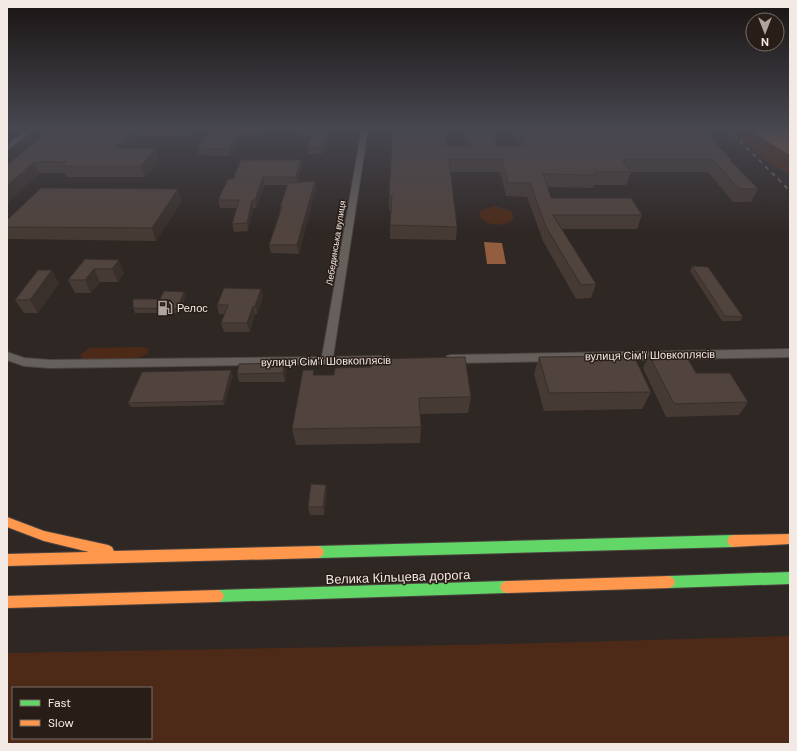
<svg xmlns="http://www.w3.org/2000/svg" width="797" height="751" font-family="'DM Sans',sans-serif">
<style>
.green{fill:#4c2a17;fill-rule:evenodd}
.water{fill:#935d40}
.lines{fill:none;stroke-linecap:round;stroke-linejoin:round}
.street-casing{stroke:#4b4441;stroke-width:2}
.fast-casing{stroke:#4b4441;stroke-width:2}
.slow-casing{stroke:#4b4441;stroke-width:2}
.street{fill:#66605d;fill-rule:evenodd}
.fast{fill:#63d668;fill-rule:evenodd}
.slow{fill:#ff974d;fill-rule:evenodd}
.rail{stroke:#686260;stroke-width:2;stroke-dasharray:4.5 4.5;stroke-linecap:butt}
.wall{fill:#463a34}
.shaded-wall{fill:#392f2b}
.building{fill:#51433d;stroke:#392f2b}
.labels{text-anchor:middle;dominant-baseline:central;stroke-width:3;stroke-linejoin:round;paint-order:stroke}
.far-street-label{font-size:9px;fill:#f2e9e5;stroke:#291d17}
.poi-label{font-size:11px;fill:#f2e9e5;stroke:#291d17;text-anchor:start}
.street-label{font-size:11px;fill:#f2e9e5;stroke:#291d17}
.near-street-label{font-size:13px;fill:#f2e9e5;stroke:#291d17}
</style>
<rect width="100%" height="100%" fill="#2f2724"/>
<path class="green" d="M730 128H752L765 140 790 155V174L771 165Z
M495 206 511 211 514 217C508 229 484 226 479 215L482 210Z
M143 347 148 349V353L139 358 85 360 81 357V354L90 348Z
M790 636V744H7V653L506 644ZM13 688H151V738H13Z"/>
<path class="water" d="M790 128V155L765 140 752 129Z
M484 242 502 243 506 264H487Z"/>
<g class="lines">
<defs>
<path id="street" d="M29 128H36L7 150V145Z
M362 128H368L333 357 385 356 389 357 390 360 389 363 50 368 24 366 7 360V352L24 358 50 360 322 357Z
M790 349V357L451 363 447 362 446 359 447 356 451 355Z"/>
<path id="fast" d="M733 535 737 537 739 541 737 545 733 547 318 558 314 556 312 552 314 548 318 546Z
M790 572V584L669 588 665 586 663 582 665 578 669 576Z
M506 581 510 583 512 587 510 591 506 593 218 602 214 600 212 596 214 592 218 590Z"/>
<path id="slow" d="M7 128H9V129L7 130Z
M7 517 44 531 108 545 112 547 114 551 318 546 322 548 324 552 322 556 318 558 7 566V554L89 552 44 541 7 527Z
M790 534V544L733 547 729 545 727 541 729 537 733 535Z
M669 576 673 578 675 582 673 586 669 588 506 593 502 591 500 587 502 583 506 581Z
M218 590 222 592 224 596 222 600 218 602 7 608V596Z"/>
</defs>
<use href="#street" class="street-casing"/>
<use href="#fast" class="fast-casing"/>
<use href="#slow" class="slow-casing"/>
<use href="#street" class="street"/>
<use href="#fast" class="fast"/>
<use href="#slow" class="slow"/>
<path class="rail" d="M727 128 790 191"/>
</g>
<path class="wall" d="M52 128H194L188 136H140L129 148 159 159 145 177H67L65 173H39L7 204Z
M211 128H267L265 134 243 135 230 156 199 155 197 148Z
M296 128H332L325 150H323L322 154H308L307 147 311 135H297Z
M463 128H492L497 146H518L515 138 516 128H700L732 160 731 161 758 189 751 202H733L708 172H631L626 185H593V188L548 187 551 198 642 215 637 229H561L596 284 591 298 576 299 543 241 527 197 506 196 500 172H450L457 227 456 240 390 239V225L391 210H389V196L447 146H466Z
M302 167 298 182 315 181 316 189 299 254 271 253 269 245 280 211V207L287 185H265L256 208H253L248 231 234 232 232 224 237 208H220L218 200 233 179Z
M182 201 156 241 8 239 7 238V220Z
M85 259 124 273 118 282H100L91 293H75L68 280Z
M692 266 743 317 740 321H722L690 271Z
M59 283 38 313H24L15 300Z
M261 289 263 297 257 314H255L250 332H224L221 323 225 314H219L217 305Z
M186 296 179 313H135L133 308Z
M649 355 696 373 748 402 739 415 666 417 643 368Z
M539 357 651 392 642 409 544 411 534 374Z
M284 363 286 372 285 382H239L237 374Z
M233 375 224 405 131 407 128 403Z
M315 375 471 397 468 413 420 414 421 427 420 443 296 445 292 429Z
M327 493 324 515H310L308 507Z"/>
<path class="shaded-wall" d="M134 128H138L140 136 120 159 116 148Z
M186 128H194L188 136Z
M241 128 243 135 230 156 229 149Z
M264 128H267L265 134Z
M329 128H332L325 150 324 143Z
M322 143 323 150 322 154 321 147Z
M156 148 159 159 145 177 141 166Z
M301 160 302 167 297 185 296 177Z
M34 162 39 173 7 204V186Z
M263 177 265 185 256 208 255 200Z
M315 181 316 189 299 254 297 245Z
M178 189 182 201 156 241 152 228Z
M252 200 253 208 248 231 247 223Z
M119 260 124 273 118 282 112 269Z
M94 269 100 282 91 293 85 280Z
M52 270 59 283 38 313 30 300Z
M261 289 263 297 257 314 255 306Z
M184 292 186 296 179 313 177 309Z
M253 306 255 314 250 332 247 323Z
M284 363 286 372 285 382 283 373Z
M231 370 233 375 224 405 223 401Z
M326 485 327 493 324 515 323 507Z"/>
<path class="building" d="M52 128H134L116 148H156L141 166H62L66 162H34L7 186V165Z
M211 128H241L229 149 197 148Z
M314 128H329L324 143H322L321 147H307Z
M393 128H445L447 146H470L466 128H492L497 146H525L518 128H700L732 160H730L758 189H739L713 160H622L631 172H594L596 175 543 174 551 198H631L642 215H553L596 284 581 285 546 227 530 183H508L502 159H449L457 227 390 225 392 196H389Z
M241 160H301L296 177H263L255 200H252L247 223 232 224 239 200H218L228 179H233Z
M315 181 297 245H269L282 207H280L288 183Z
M41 188 178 189 152 228 7 227V220Z
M85 259 119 260 112 269H94L85 280H68Z
M692 266 708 267 743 317 725 316Z
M38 270H52L30 300H15Z
M224 288 261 289 255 306H253L247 323H221L228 305H217Z
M164 291 184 292 177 309 133 308V299H160Z
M685 354 696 373H730L748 402 674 404 649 355Z
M634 356 651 392 549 393 539 357Z
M465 357 471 397 419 398 421 427 292 429 303 370H314L313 375H334L335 368 371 367V359Z
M284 363 283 373 237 374 239 364Z
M231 370 223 401 128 403 142 372Z
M311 484 326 485 323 507H308Z"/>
<linearGradient id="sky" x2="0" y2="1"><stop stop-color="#1a1514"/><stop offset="0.55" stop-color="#474750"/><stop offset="1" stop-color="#474750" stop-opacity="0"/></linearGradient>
<rect width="797" height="234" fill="url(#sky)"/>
<defs>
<symbol id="fuel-bare" viewBox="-9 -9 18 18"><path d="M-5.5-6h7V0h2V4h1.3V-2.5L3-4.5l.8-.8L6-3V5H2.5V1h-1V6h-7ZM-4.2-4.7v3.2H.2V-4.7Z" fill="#aea5a1" stroke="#291d17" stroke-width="2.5" paint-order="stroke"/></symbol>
</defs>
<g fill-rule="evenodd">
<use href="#fuel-bare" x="154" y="297" width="22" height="22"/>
</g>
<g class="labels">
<g class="far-street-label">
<text transform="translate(336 243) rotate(-81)">Лебединська вулиця</text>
</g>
<g class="poi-label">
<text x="177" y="308">Релос</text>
</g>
<g class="street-label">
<text transform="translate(650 355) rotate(-1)">вулиця Сімʼї Шовкоплясів</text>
<text transform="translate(326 361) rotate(-1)">вулиця Сімʼї Шовкоплясів</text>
</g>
<g class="near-street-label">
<text transform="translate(398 577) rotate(-2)">Велика Кільцева дорога</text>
</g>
</g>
<rect width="797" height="751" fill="none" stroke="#f2e9e5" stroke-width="16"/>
<rect x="12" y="687" width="140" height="52" fill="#291d17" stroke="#796f69"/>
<rect x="20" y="700" width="20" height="6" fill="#63d668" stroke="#796f69"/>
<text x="48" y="707" font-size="12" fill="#f2e9e5">Fast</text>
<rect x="20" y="720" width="20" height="6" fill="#ff974d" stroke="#796f69"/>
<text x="48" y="727" font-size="12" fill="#f2e9e5">Slow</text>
<g transform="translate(765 32) rotate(180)"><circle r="19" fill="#291d17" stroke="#796f69"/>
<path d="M0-3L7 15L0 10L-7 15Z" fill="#aea5a1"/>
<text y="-6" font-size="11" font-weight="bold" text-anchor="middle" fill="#f2e9e5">N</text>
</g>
</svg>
